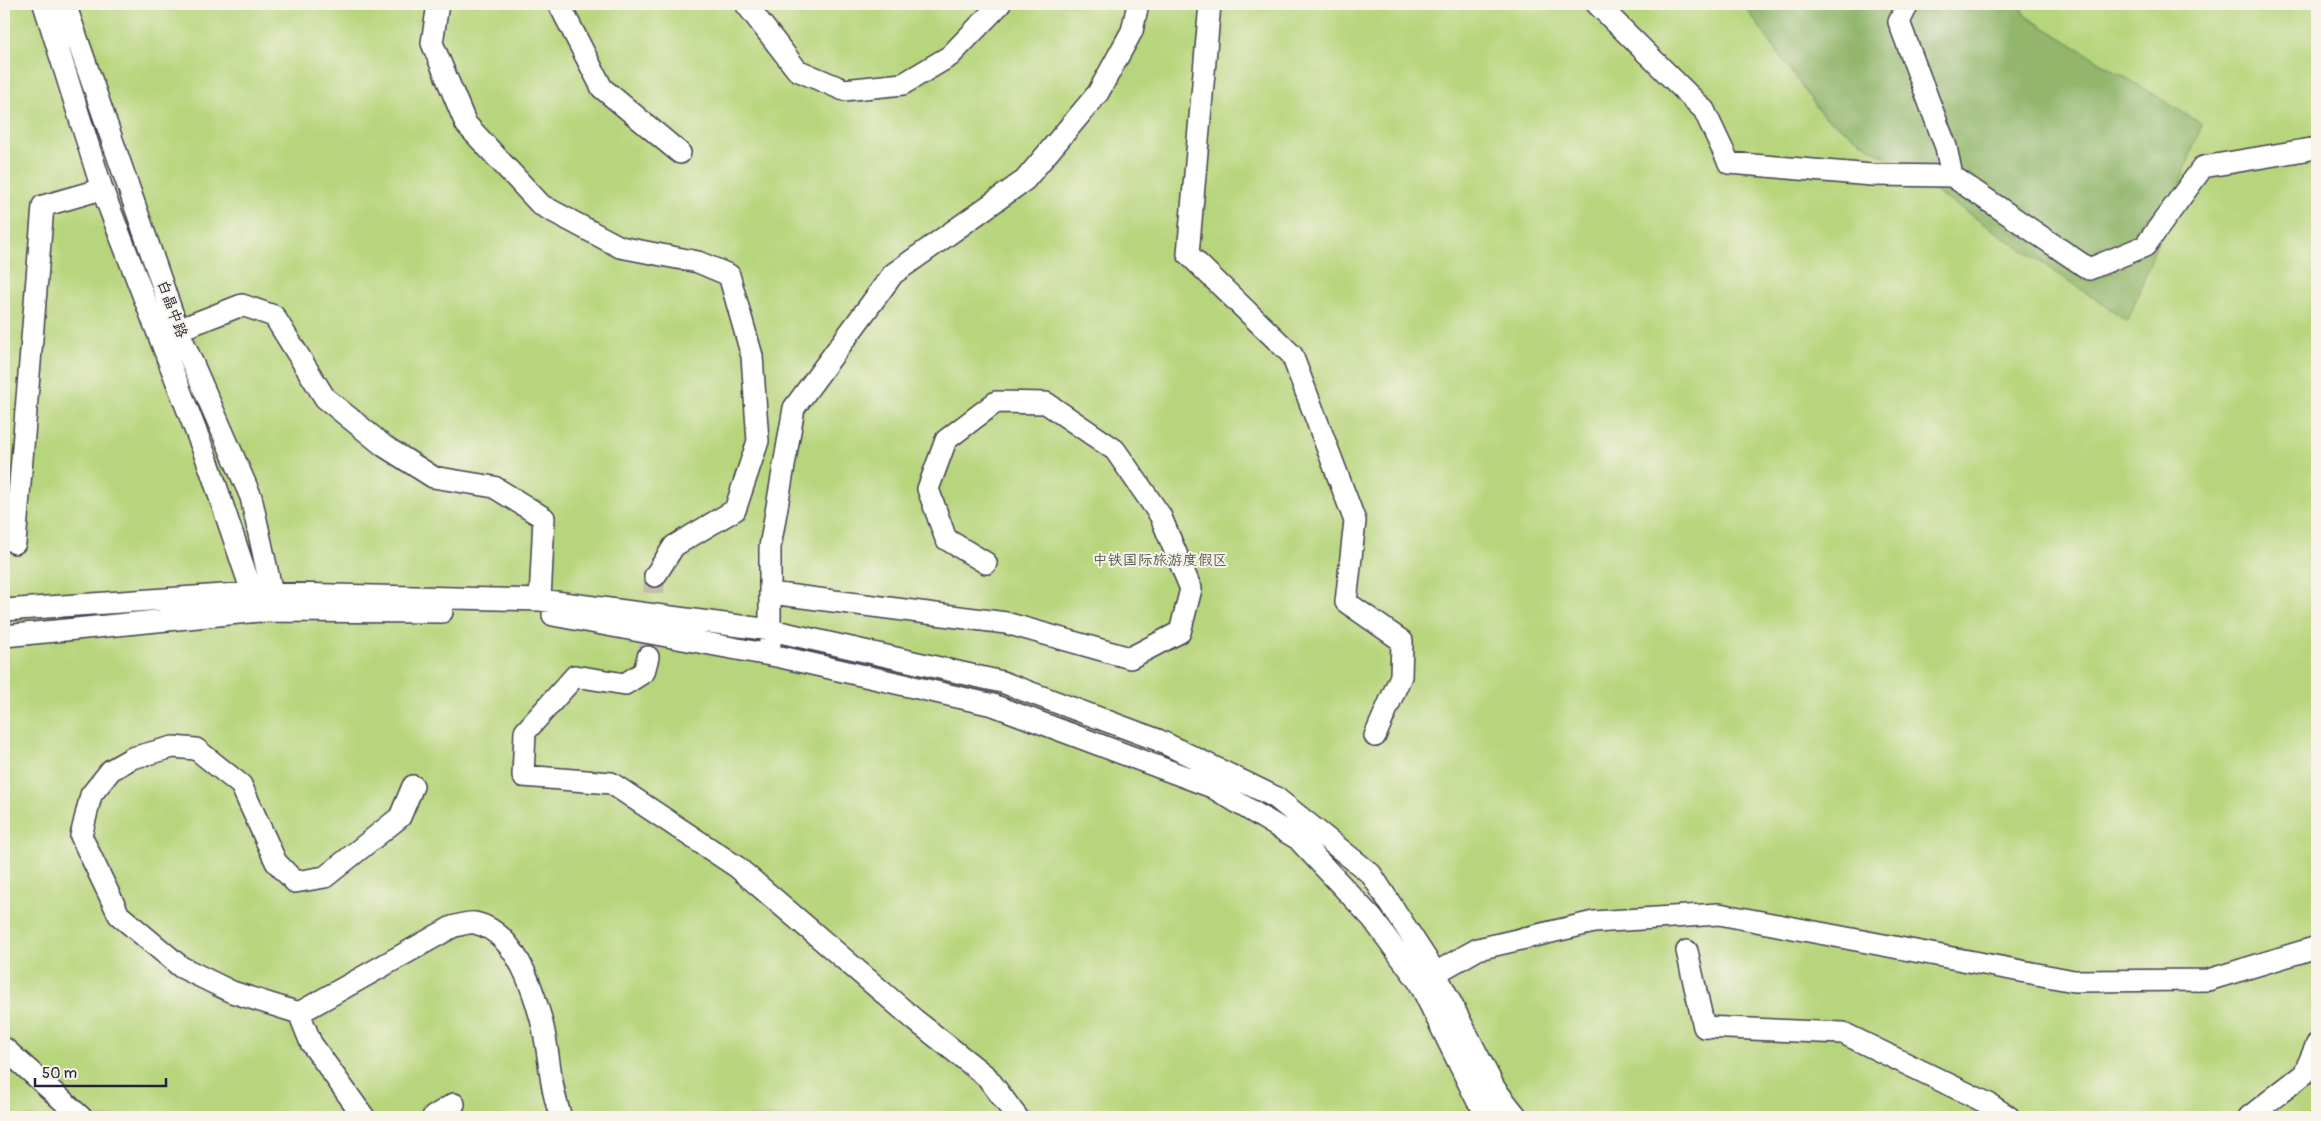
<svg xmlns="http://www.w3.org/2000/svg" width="2321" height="1121" font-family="Pangolin,'LXGW WenKai TC',sans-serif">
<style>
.green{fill:#b7d57c;stroke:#6c7c5c}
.forest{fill:#91b66c;stroke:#5a6c54}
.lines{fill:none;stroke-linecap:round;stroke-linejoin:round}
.minor-tunnel{stroke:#c4beac;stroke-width:21;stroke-dasharray:21 11;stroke-linecap:butt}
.minor-casing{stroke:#403f50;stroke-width:24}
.minor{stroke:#fff;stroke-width:21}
.labels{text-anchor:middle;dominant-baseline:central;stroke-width:4;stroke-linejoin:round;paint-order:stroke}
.street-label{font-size:15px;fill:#22223b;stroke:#f7f3e8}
.park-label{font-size:15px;fill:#4f584e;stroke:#f7f3e8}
</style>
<rect width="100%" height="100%" fill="#f7f3e8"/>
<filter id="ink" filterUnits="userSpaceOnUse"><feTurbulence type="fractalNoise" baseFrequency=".02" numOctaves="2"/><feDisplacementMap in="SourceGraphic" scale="10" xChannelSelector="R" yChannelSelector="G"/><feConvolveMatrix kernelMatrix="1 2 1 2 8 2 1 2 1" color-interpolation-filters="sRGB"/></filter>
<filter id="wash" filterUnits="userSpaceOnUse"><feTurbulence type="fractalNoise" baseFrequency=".0096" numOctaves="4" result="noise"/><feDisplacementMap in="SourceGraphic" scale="20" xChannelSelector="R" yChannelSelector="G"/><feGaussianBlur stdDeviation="1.12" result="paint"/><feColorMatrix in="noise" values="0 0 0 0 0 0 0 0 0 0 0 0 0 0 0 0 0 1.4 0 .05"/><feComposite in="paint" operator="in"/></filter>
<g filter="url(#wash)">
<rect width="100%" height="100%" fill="#ece5c8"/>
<path class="green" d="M4 4H2317V1117H4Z"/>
<path class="forest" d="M1743 4H2021L2024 15 2202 124 2128 321 1822 115Z"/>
</g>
<g filter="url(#ink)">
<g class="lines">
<path class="minor-tunnel" d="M648 657 655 576"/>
<defs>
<path id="minor" d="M44 4 102 189 209 465 256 604
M65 4 178 330 251 497 272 593 279 604
M438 4 432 43 466 124 541 205 620 247 698 262 729 275 752 356 758 441 735 510 674 546 655 576
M559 4 602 88 680 153
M746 4 797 70 844 90 903 84 950 56 1000 4
M1210 4 1188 254 1292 355 1355 521 1346 602 1402 641 1401 676 1375 736
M1597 4 1704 110 1729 163 1872 175 1952 176 1946 147 1899 22 1908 4
M1952 176 2089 269 2145 246 2203 167 2317 148
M178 330 242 305 274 316 325 398 384 446 433 477 494 487 544 518 540 600
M15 543 43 206 102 189
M771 593 1006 623 1130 658 1180 632 1191 589 1160 515 1115 450 1046 403 996 402 946 440 928 489 946 539 986 563
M4 610 252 593 540 600 771 630 1002 682 1158 740 1275 797 1371 874 1435 972 1495 1089 1517 1117
M553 615 781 657 993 705 1212 787 1298 839 1372 918 1419 982 1477 1100 1492 1117
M4 636 259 611 442 612
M770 645V547L794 408 893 274 1025 180 1098 93 1132 31 1138 4
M648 657 644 672 625 684 575 676 525 732 523 776 611 783 737 867 915 1020 987 1077 1017 1117
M413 786 400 817 325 877 295 882 276 862 241 785 196 749 173 747 132 758 111 770 91 795 81 836 119 915 181 967 232 992 299 1013 452 927C459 925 469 922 475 923 512 931 530 980 539 1012 550 1046 548 1083 561 1117
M1687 951 1704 1027 1843 1033 1989 1104 2009 1117
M1423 980 1478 949 1594 922 1719 914 2074 981 2208 980 2317 947
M299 1013 311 1043 364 1117
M4 1048 81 1117
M433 1117 454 1104
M2249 1117 2304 1074 2317 1044"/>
</defs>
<use href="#minor" class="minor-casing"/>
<use href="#minor" class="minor"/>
</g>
</g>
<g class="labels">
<g class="street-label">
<text transform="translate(172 309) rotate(70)">白晶中路</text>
</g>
<g class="park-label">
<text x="1160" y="560">中铁国际旅游度假区</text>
</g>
</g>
<rect width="2321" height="1121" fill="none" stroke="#f7f3e8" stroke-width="20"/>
<path d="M35 1078v8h131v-8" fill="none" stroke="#22223b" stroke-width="2.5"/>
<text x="42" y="1078" font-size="15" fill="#22223b" stroke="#f7f3e8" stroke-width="4" paint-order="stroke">50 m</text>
</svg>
